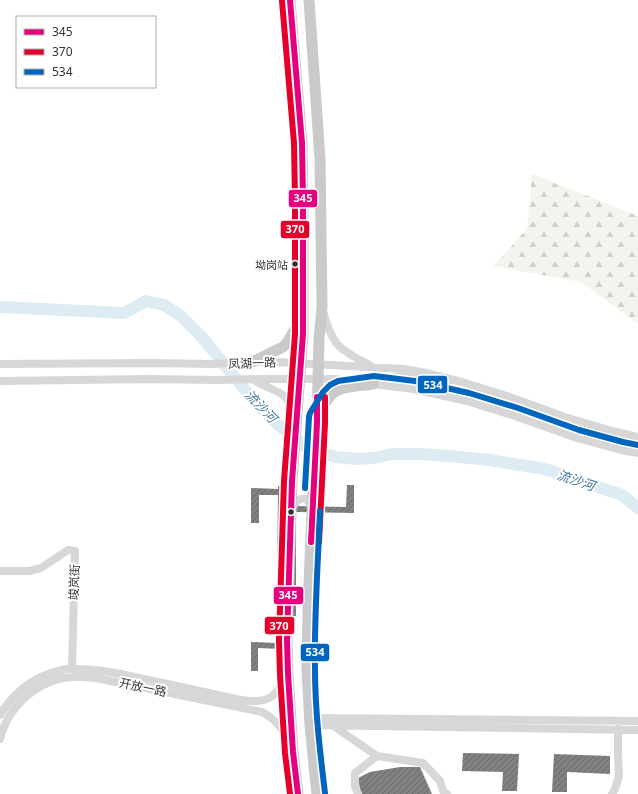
<svg xmlns="http://www.w3.org/2000/svg" width="638" height="794" font-family="'Noto Sans','Noto Sans SC',sans-serif">
<style>
.forest{fill:url(#forest-firs)}
.lines{fill:none;stroke-linecap:round;stroke-linejoin:round}
.river{stroke:#ddebf3;stroke-width:12}
.building{fill:url(#building-hatch)}
.minor{stroke:#d7d7d7;stroke-width:8}
.major{stroke:#cacaca;stroke-width:11}
.bus-1-casing{stroke:#fff;stroke-width:9}
.bus-2-casing{stroke:#fff;stroke-width:9}
.bus-3-casing{stroke:#fff;stroke-width:9}
.bus-1{stroke:#e5007d;stroke-width:6}
.bus-2{stroke:#e4002b;stroke-width:6}
.bus-3{stroke:#0065bd;stroke-width:6}
.bus-dot{fill:#333;stroke:#fff;stroke-width:1.5}
.labels{text-anchor:middle;dominant-baseline:central;stroke-width:4;stroke-linejoin:round;paint-order:stroke}
.bus-label{font-size:11px;fill:#333;stroke:#fff;text-anchor:end}
.street-label{font-size:12px;fill:#333;stroke:#fff}
.water-label{font-size:13px;font-style:italic;fill:#3f7597;stroke:#fff}
.line-badge{stroke:#fff;stroke-width:1.5}
.badge-label{font-size:11px;text-anchor:middle;font-weight:bold;fill:#fff}
</style>
<defs>
<pattern id="forest-firs" width="22" height="20" patternUnits="userSpaceOnUse"><rect width="22" height="20" fill="#f1f5ed"/><path d="M5 1l3.5 6h-7zM16 11l3.5 6h-7z" fill="#cfd2cc"/></pattern>
<pattern id="building-hatch" width="6" height="6" patternUnits="userSpaceOnUse"><rect width="6" height="6" fill="#818181"/><path d="M-1 1l2-2M0 6l6-6M5 7l2-2" fill="none" stroke="#6a6a6a"/></pattern>
</defs>
<rect width="100%" height="100%" fill="#fff"/>
<path class="forest" d="M532 174 638 216V324L581 282 493 266 527 229Z"/>
<g class="lines">
<path class="river" d="M0 307 124 313 146 301 164 305 181 316 201 336 255 402 274 421 308 449 336 457 357 459 374 458 392 454H420L449 456 489 460 545 469 622 495 638 508"/>
</g>
<path class="building" d="M347 485H354V513L296 512V616H281V649L258 648V671H251V642L276 643 278 495H259V523H251V488L278 489V486L297 487V506L346 507Z
M463 753 519 754 517 791H502L503 772 462 771Z
M554 754 610 756V774L567 772V792H552Z
M400 767H420L432 794H361L358 778 370 772Z"/>
<g class="lines">
<path class="minor" d="M323 312C326 322 329 332 335 341 341 351 360 360 371 366
M0 364 152 363 213 364 252 362H276L404 369 426 373 462 382 507 396 565 417 612 431 638 437
M251 379 280 393 286 398 297 413
M0 381 148 379 216 380 264 379H334L413 389 467 401 515 416 577 438 621 450 638 453
M398 387 392 384 391 381C391 378 394 377 397 376L431 382H449
M292 509C298 496 308 494 312 510
M0 571H29L41 568 68 550 75 551 72 669
M0 715C14 692 35 676 62 670 66 668 72 669 77 669 101 669 125 675 149 680 180 687 210 693 241 700 268 704 276 698 287 675
M310 718 638 721
M310 725 638 730
M332 725 377 756 423 763 440 781 443 791 447 794
M0 739C8 706 38 679 73 677 84 676 95 678 106 680L262 712C279 721 283 730 290 747
M358 794 355 787V773L377 756
M612 794 615 789 619 776 618 756V729"/>
<path class="major" d="M290 0 302 143 303 200V334L292 481 287 640 288 674 293 752 298 794
M309 0 320 159 322 307 319 338 317 423 313 488 308 607 307 670 310 725 315 776 317 794
M252 362 283 347 287 343 291 336 298 324 301 316
M317 416C322 409 326 399 333 393 341 386 362 386 373 384"/>
<defs>
<path id="bus-1" d="M290 0 302 143 303 200V334L292 481 287 640 288 674 293 752 298 794
M311 542 317 423V397"/>
<path id="bus-2" d="M282 1 294 143 295 200V334L284 481 279 640 280 675 285 753 290 794
M319 542 325 423V397"/>
<path id="bus-3" d="M305 488 309 417 310 413 323 392 330 385 338 381 374 376 415 381 469 393 518 408 579 430 623 442 638 445
M320 511C318 564 314 617 315 669 315 710 320 752 325 793"/>
</defs>
<use href="#bus-1" class="bus-1-casing"/>
<use href="#bus-2" class="bus-2-casing"/>
<use href="#bus-3" class="bus-3-casing"/>
<use href="#bus-1" class="bus-1"/>
<use href="#bus-2" class="bus-2"/>
<use href="#bus-3" class="bus-3"/>
</g>
<g class="bus-dot">
<circle cx="295" cy="264" r="3.5"/>
<circle cx="291" cy="512" r="3.5"/>
</g>
<g class="labels">
<g class="bus-label">
<text x="288" y="264">坳岗站</text>
</g>
<g class="street-label">
<text transform="translate(252 363) rotate(-2)">凤湖一路</text>
<text transform="translate(74 582) rotate(-88)">竣岚街</text>
<text transform="translate(143 687) rotate(12)">开放一路</text>
</g>
<g class="water-label">
<text transform="translate(261 406) rotate(46)">流沙河</text>
<text transform="translate(576 480) rotate(19)">流沙河</text>
</g>
</g>
<g class="line-badge">
<rect x="288" y="189" width="30" height="19" rx="4" fill="#e5007d"/>
<rect x="280" y="220" width="30" height="19" rx="4" fill="#e4002b"/>
<rect x="417" y="375" width="31" height="19" rx="4" fill="#0065bd"/>
<rect x="273" y="586" width="31" height="19" rx="4" fill="#e5007d"/>
<rect x="264" y="616" width="31" height="19" rx="4" fill="#e4002b"/>
<rect x="300" y="643" width="30" height="19" rx="4" fill="#0065bd"/>
</g>
<g class="badge-label">
<text x="303" y="202">345</text>
<text x="295" y="233">370</text>
<text x="433" y="389">534</text>
<text x="288" y="599">345</text>
<text x="279" y="630">370</text>
<text x="315" y="656">534</text>
</g>
<rect x="16" y="16" width="140" height="72" fill="#ffffff" stroke="#adadad"/>
<rect x="24" y="29" width="20" height="6" fill="#e5007d" stroke="#adadad"/>
<text x="52" y="36" font-size="12" fill="#333333">345</text>
<rect x="24" y="49" width="20" height="6" fill="#e4002b" stroke="#adadad"/>
<text x="52" y="56" font-size="12" fill="#333333">370</text>
<rect x="24" y="69" width="20" height="6" fill="#0065bd" stroke="#adadad"/>
<text x="52" y="76" font-size="12" fill="#333333">534</text>
</svg>
